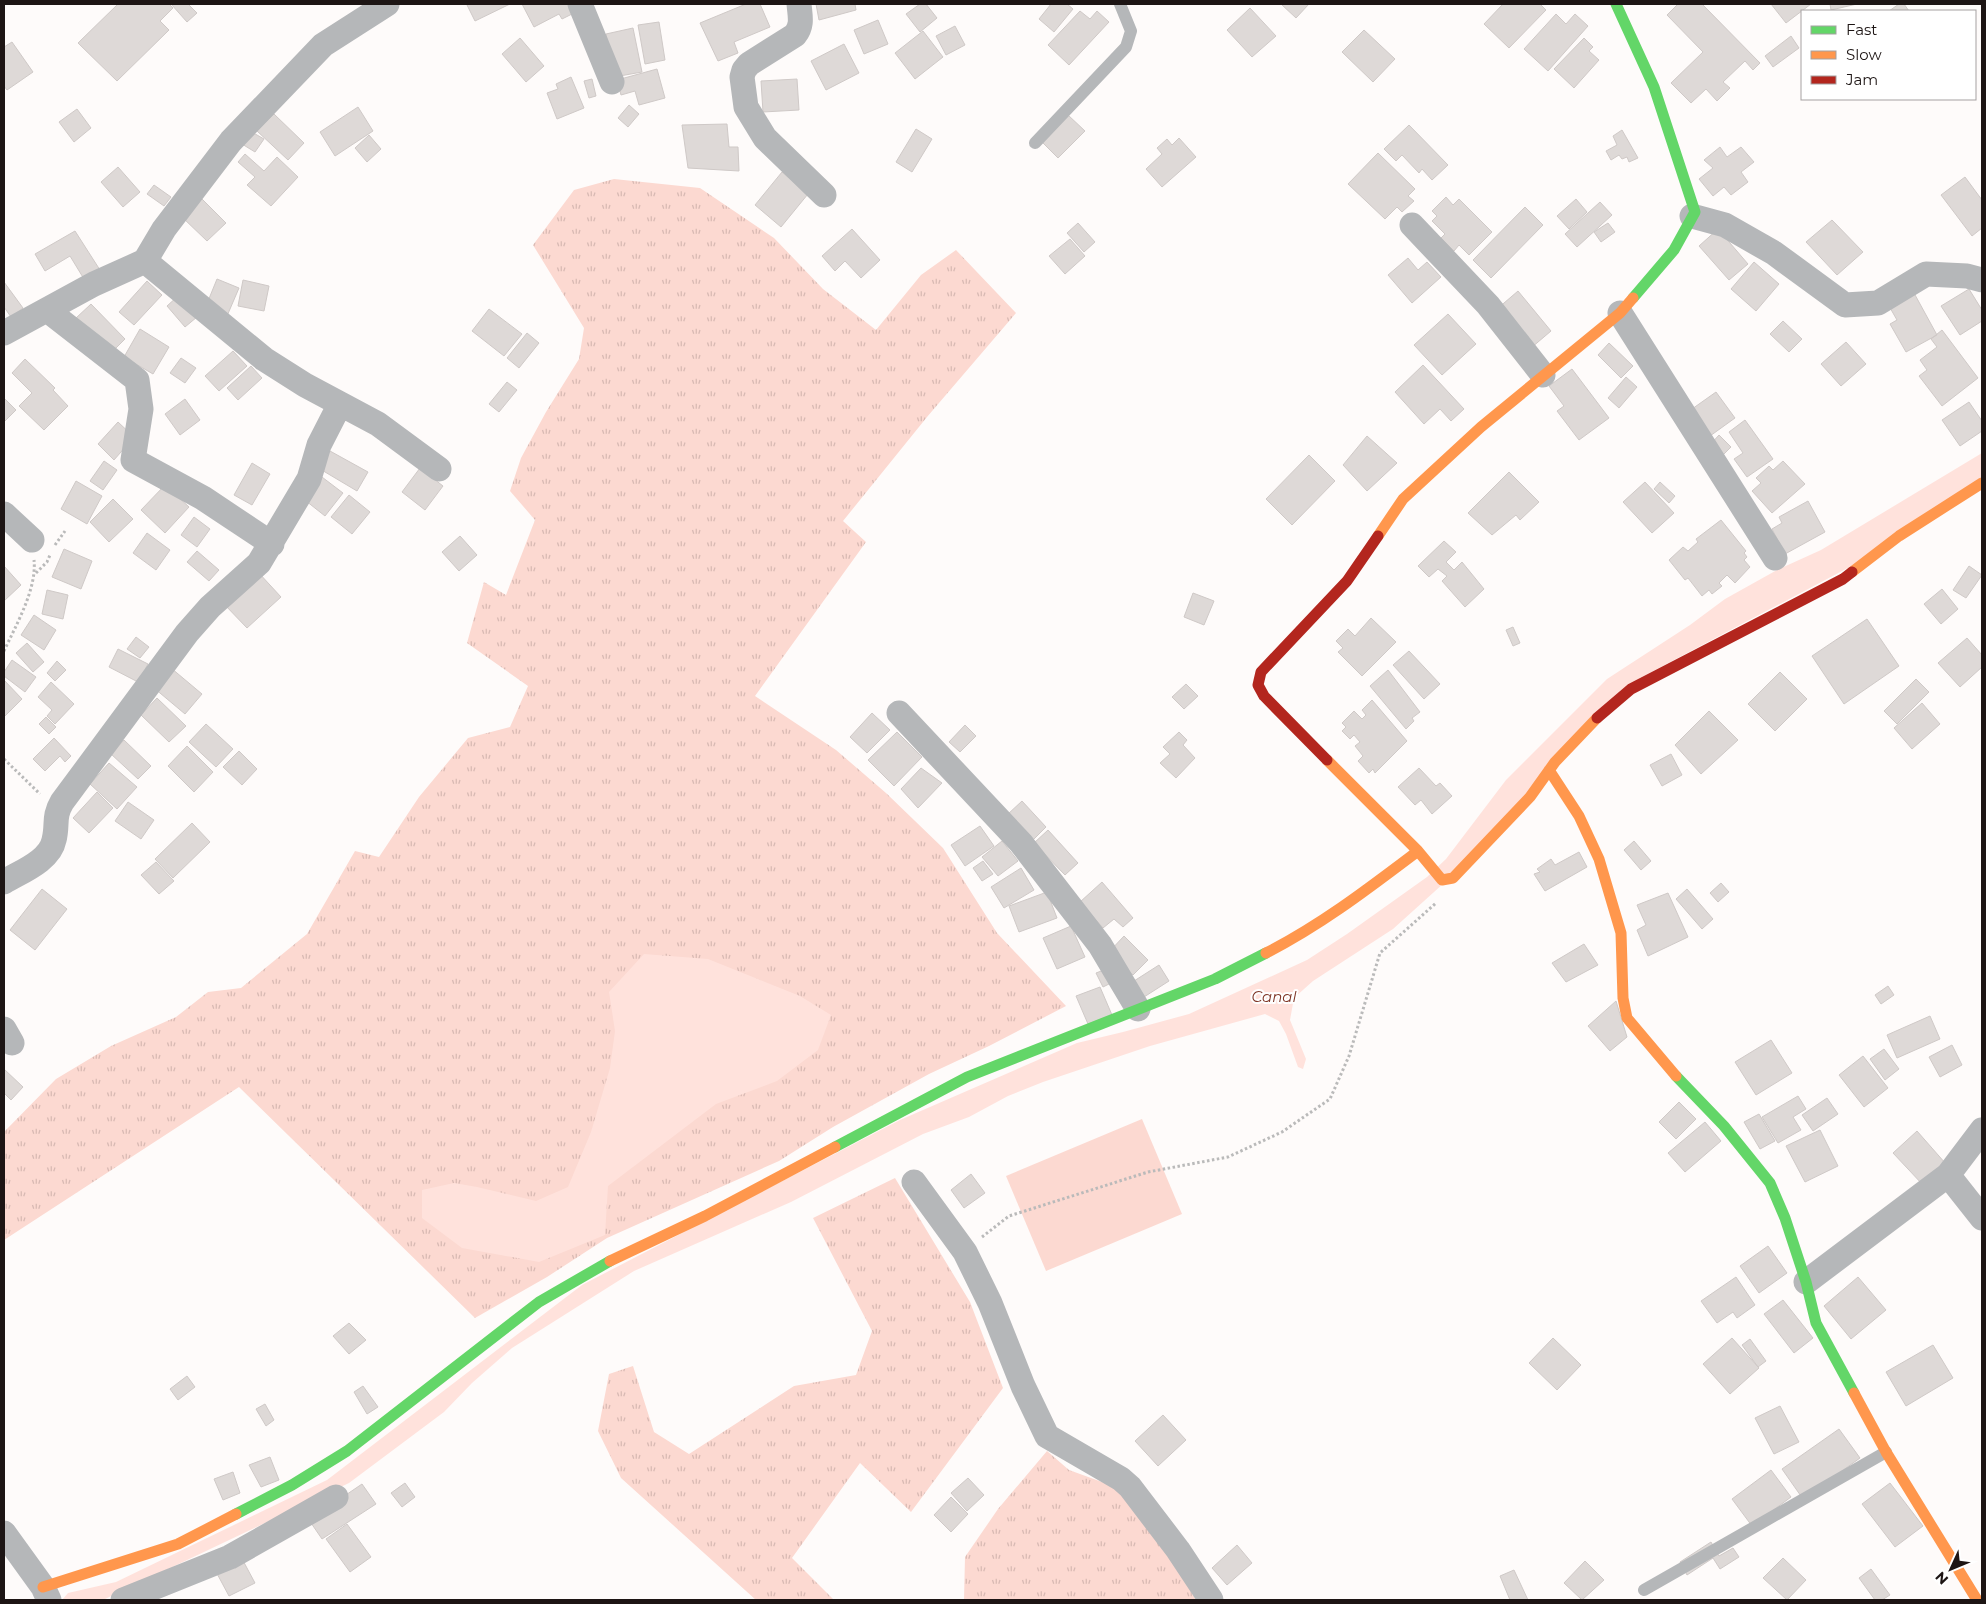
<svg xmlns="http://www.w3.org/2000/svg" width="1986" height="1604" font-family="Montserrat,sans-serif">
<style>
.grass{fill:url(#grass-tufts)}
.pitch{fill:#fcd9d1}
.water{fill:#ffe2dc}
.building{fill:#ded9d7;stroke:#cfc9c7}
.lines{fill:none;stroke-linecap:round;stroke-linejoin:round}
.path{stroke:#bababa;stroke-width:3;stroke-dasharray:2.5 2.5;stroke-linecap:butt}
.lane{stroke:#b5b7b9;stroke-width:12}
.street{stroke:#b5b7b9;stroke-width:25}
.fast{stroke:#63d668;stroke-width:11}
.slow{stroke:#ff974d;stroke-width:11}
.jam{stroke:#b3261e;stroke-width:11}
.labels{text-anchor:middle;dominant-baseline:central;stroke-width:4;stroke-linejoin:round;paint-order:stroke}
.water-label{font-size:15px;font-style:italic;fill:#7f3626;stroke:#fff}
</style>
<defs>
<pattern id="grass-tufts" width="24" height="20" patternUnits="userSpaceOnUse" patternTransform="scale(1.25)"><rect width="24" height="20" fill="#fcd9d1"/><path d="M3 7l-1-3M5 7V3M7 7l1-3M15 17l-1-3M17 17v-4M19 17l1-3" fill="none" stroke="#d8b9b3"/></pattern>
</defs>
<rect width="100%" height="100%" fill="#fefbfa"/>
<path class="grass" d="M614 179 700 188 774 238 823 289 876 330 921 275 956 250 1016 313 927 417 843 521 866 542 755 696 836 750 886 793 943 848 997 933 1066 1006 989 1046 929 1074 833 1127 779 1161 607 1238 547 1277 475 1318 239 1087 4 1240V1132L56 1079 111 1046 176 1017 208 992 241 988 307 934 355 851 379 857 419 797 468 738 510 727 528 686 467 643 484 582 506 595 535 520 510 491 521 458 546 412 579 359 584 328 533 245 574 190Z
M895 1178 970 1302 1003 1388 911 1512 860 1463 792 1558 834 1600H756L621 1478 598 1431 609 1374 633 1366 654 1432 689 1454 794 1386 856 1375 872 1331 813 1218Z
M1047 1451 1069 1470 1113 1486 1156 1534 1196 1600H964L965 1557 998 1509Z"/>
<path class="pitch" d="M1142 1119 1182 1214 1046 1271 1006 1176Z"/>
<path class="water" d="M1982 453V480L1859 562 1640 678 1444 883 1393 929 1313 981 1294 998 1290 1020 1306 1059 1303 1069 1298 1067 1286 1034 1279 1021 1265 1014 1150 1046 1043 1082 1008 1096 969 1117 923 1134 791 1202 634 1271 512 1348 472 1383 444 1412 349 1483 103 1600H62L68 1593 116 1582 327 1480 582 1285 900 1120 1077 1043 1123 1032 1189 1014 1307 960 1347 934 1427 877 1446 859 1506 780 1607 679 1690 625 1725 599 1777 570 1821 550Z
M644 954 708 959 800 996 831 1015 818 1050 777 1081 716 1104 608 1186 605 1235 539 1262 462 1248 422 1218V1190L454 1183 477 1187 536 1201 568 1187 591 1132 610 1068 615 1031 609 992Z"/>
<path class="building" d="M118 4H169L173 8 160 21 169 30 117 81 78 43Z
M171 4H188L197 13 187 22Z
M470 4H510L475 21 467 5Z
M522 4H577L580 10 562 19 559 14 534 27Z
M746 4H760L770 27 734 42 738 53 718 61 700 23Z
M816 4H855L856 10 819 20Z
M920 4H926L937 18 920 32 906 14Z
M1051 4H1067L1073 9 1054 32 1039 19Z
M1281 4H1309L1296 18Z
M1503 4H1540L1546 10 1509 48 1484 24Z
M1678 4H1702L1760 63 1753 70 1745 61 1723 82 1730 88 1717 101 1706 89 1691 103 1671 83 1703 52 1667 15Z
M1771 4H1811L1786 23Z
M1830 4H1857L1831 10Z
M1899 4H1904L1909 11H1889Z
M1250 8 1276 36 1252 57 1227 30Z
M1080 11 1090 19 1097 11 1109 22 1069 65 1048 45Z
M1556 14 1566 24 1575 14 1588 26 1548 71 1524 49Z
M878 20 888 44 864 54 854 30Z
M659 22 665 60 645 64 638 25Z
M955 26 965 45 946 55 936 36Z
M633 28 642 72 614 77 606 34Z
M1364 30 1395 59 1373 82 1342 52Z
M923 31 943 57 915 79 895 53Z
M1791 36 1799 48 1773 67 1765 56Z
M520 38 544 66 526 82 502 54Z
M1584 38 1593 47 1589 51 1599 60 1574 88 1554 69Z
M12 42 33 72 7 90 4 86V47Z
M844 44 859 73 826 90 811 61Z
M657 69 665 98 639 105 635 91 621 95 617 80Z
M571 77 584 108 557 119 547 93 558 89 556 84Z
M592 79 596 96 589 98 584 81Z
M797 79 799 110 763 112 761 81Z
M629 105 639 114 628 127 618 118Z
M358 107 373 131 335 156 320 132Z
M77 109 91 128 74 142 59 122Z
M274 114 304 143 288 160 257 131Z
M1068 115 1085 131 1058 158 1042 142Z
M727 124 729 147H738L739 171 688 168 682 125Z
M1409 125 1448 165 1432 180 1422 169 1419 173 1402 155 1396 161 1384 149Z
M916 129 932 139 912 172 896 162Z
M1622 130 1638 158 1629 162 1627 157 1622 159 1619 155 1611 160 1606 151 1617 145 1613 136Z
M250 131 264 139 255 152 242 144Z
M369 135 381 149 367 162 355 148Z
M1179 138 1196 157 1162 187 1146 169 1162 154 1157 148 1167 139 1172 145Z
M1720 147 1727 157 1741 147 1754 162 1741 172 1748 182 1731 195 1724 187 1713 196 1699 179 1713 168 1704 160Z
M1378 153 1415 189 1408 196 1414 201 1402 212 1397 207 1385 219 1348 184Z
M245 154 264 171 277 157 298 177 271 206 247 185 255 177 238 162Z
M118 167 140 192 123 207 101 182Z
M782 172 808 194 781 227 755 205Z
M1965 177 1982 200V228L1972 236 1941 195Z
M154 185 171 197 164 206 147 194Z
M1446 197 1453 205 1459 199 1492 232 1469 255 1459 245 1454 251 1441 238 1445 234 1432 221 1437 216 1432 211Z
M201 198 226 223 207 241 182 217Z
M1576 199 1587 212 1569 229 1557 216Z
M1600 202 1612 215 1577 247 1565 234Z
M1525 207 1543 225 1491 278 1473 260Z
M1832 220 1863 252 1837 275 1806 242Z
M1078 223 1095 242 1084 252 1067 233Z
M1608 223 1615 232 1601 242 1594 232Z
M852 229 880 260 861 278 845 261 835 271 822 256Z
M1718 229 1748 264 1729 280 1699 246Z
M75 231 100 270 84 279 70 256 45 271 35 254Z
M1070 239 1085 256 1065 274 1049 256Z
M1408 258 1418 270 1427 262 1441 277 1412 303 1388 275Z
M1754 262 1779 284 1756 311 1731 289Z
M217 279 239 288 227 316 206 306Z
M243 280 269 286 264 311 238 306Z
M147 281 162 295 134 325 119 312Z
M4 282 23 308 11 317 4 307Z
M1969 289 1982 310V321L1960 335 1941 306Z
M1518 291 1551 331 1531 348 1497 309Z
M1914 293 1937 335 1906 352 1890 324 1897 320 1889 306Z
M178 296 197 317 185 327 167 306Z
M91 304 125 339 111 353 76 318Z
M489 309 522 334 504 356 472 331Z
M1448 314 1476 344 1442 375 1414 345Z
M1783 321 1802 339 1789 352 1770 334Z
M140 329 169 347 153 374 124 357Z
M1942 330 1978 378 1942 406 1919 376 1927 370 1920 360 1937 347 1931 339Z
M527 333 539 343 519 368 507 358Z
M1846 342 1866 364 1841 386 1821 364Z
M1609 343 1633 366 1621 378 1598 355Z
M233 351 247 366 219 391 205 376Z
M181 358 196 368 185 383 170 373Z
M25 359 55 388 53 390 68 406 44 430 19 406 32 393 12 373Z
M1423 365 1464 409 1451 421 1440 409 1424 424 1395 392Z
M251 366 262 378 238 400 227 388Z
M1572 369 1609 418 1579 440 1557 411 1564 406 1549 386Z
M1626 377 1637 387 1619 408 1608 398Z
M507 382 517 390 499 412 489 404Z
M1716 392 1735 418 1710 436 1692 409Z
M4 398 16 410 4 422Z
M185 399 200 420 180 435 165 414Z
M1969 402 1982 421V431L1960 446 1942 420Z
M1745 420 1773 459 1747 477 1734 459 1743 453 1729 432Z
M118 422 134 437 114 460 98 444Z
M1719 435 1731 447 1721 457 1709 446Z
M1367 436 1397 463 1367 491 1343 465Z
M330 451 368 472 357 491 320 469Z
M1309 455 1335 481 1292 525 1266 499Z
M104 461 117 470 103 490 90 481Z
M1783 461 1805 484 1772 513 1752 491 1761 483 1756 478 1769 466 1773 470Z
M252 463 270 474 252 505 234 495Z
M420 468 443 486 425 510 402 492Z
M1509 472 1539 502 1520 520 1516 515 1492 535 1468 513Z
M318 474 343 493 325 516 301 497Z
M76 481 102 496 87 524 61 509Z
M1645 482 1674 513 1652 533 1623 502Z
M1660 482 1675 496 1669 503 1654 489Z
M165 485 189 507 165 533 141 510Z
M349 495 370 512 352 534 331 517Z
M113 499 133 519 109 542 90 522Z
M1808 501 1825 532 1785 554 1772 529 1782 523 1779 517Z
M194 517 210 529 197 547 181 535Z
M1721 520 1746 551 1744 553 1747 557 1744 560 1750 567 1735 583 1727 575 1719 583 1722 586 1712 594 1709 590 1702 596 1688 578 1685 580 1669 560 1683 547 1688 551 1698 542 1696 539Z
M147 533 170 550 156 570 133 553Z
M460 536 477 555 459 571 442 552Z
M1444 541 1456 552 1446 562 1454 570 1462 562 1484 589 1465 607 1442 581 1447 576 1438 569 1429 577 1418 566Z
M64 549 92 561 81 589 52 577Z
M197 551 219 570 209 581 187 562Z
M4 566 21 585 4 601Z
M1969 566 1982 575 1966 598 1953 590Z
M258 572 281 597 247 628 224 604Z
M1942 589 1958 609 1941 624 1924 604Z
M47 590 68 595 63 619 42 614Z
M1193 593 1214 601 1204 625 1184 617Z
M34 615 56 630 44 650 21 635Z
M1371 618 1396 642 1362 676 1338 652 1343 648 1336 641 1348 629 1355 636Z
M1867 619 1899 666 1844 704 1812 656Z
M1513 627 1520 643 1513 646 1506 630Z
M136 637 149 647 140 658 127 649Z
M1967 638 1982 655V667L1960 687 1938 663Z
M27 643 44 662 33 672 16 653Z
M118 649 148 664 138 682 109 667Z
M1409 651 1440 684 1424 699 1393 665Z
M12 660 36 677 25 692 4 676V672Z
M57 661 66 670 55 681 47 673Z
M171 668 202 694 185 714 154 688Z
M1388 670 1420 712 1412 718 1414 721 1406 729 1370 686Z
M1780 672 1807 699 1775 731 1748 704Z
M1916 679 1929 692 1897 724 1884 711Z
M4 680 22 699 4 717Z
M51 682 74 704 55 724 47 716 52 710 38 697Z
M1186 684 1198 696 1184 709 1172 697Z
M157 698 186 726 169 742 141 715Z
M1372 700 1407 741 1375 773 1373 769 1369 773 1358 761 1363 756 1355 746 1360 742 1354 735 1350 739 1342 731 1346 727 1342 723 1354 711 1362 719 1366 715 1362 710Z
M1922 703 1940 724 1912 749 1894 728Z
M1709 711 1738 740 1701 774 1675 745Z
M872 713 890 730 867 753 850 737Z
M46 717 56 727 49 734 39 724Z
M206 724 233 749 216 767 189 742Z
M965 725 976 736 960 752 949 742Z
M897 732 922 757 894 786 868 760Z
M1179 732 1187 740 1183 745 1195 758 1176 778 1160 763 1170 754 1163 747Z
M54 738 71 756 65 762 60 756 45 771 33 759Z
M124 740 151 766 138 779 111 754Z
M187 746 213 772 194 792 168 766Z
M239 751 257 769 242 785 223 767Z
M1671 754 1682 775 1662 786 1650 765Z
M109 763 137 787 117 809 90 784Z
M921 768 942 783 918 808 901 789Z
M1419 768 1436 786 1440 783 1452 796 1432 814 1421 800 1415 805 1398 787Z
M97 792 113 808 89 833 73 818Z
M1022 801 1046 827 1032 841 1008 814Z
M128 802 154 820 141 839 115 821Z
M192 823 210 842 173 878 155 859Z
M980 826 994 846 965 866 951 845Z
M1048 830 1078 863 1065 875 1034 843Z
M1002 841 1018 861 998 876 982 857Z
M1634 841 1651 861 1641 870 1624 850Z
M1579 852 1587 867 1545 891 1534 874 1540 872 1537 869 1551 859 1555 865Z
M983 861 993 874 982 881 973 868Z
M156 862 174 881 159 894 141 875Z
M1021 868 1034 890 1004 908 991 887Z
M1102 882 1133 918 1123 927 1114 919 1103 928 1080 902Z
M1721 883 1729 892 1718 902 1710 893Z
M42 889 67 909 35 950 10 930Z
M1687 889 1713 919 1702 929 1676 899Z
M1047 892 1057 918 1019 932 1009 906Z
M1668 893 1688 937 1648 956 1637 930 1646 925 1637 905Z
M1071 926 1085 957 1057 969 1043 938Z
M1124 936 1148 960 1133 975 1109 952Z
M1584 944 1598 965 1566 982 1552 963Z
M1159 965 1169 981 1144 997 1134 981Z
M1109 968 1115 981 1103 987 1096 973Z
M1888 986 1894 995 1881 1004 1875 995Z
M1100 987 1112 1015 1088 1024 1076 996Z
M1616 1001 1627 1037 1610 1051 1588 1026Z
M1930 1016 1940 1039 1897 1058 1887 1035Z
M1771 1040 1792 1073 1756 1095 1735 1062Z
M1952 1045 1962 1065 1940 1077 1929 1057Z
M1884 1049 1899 1069 1885 1080 1870 1059Z
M1863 1056 1888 1088 1864 1107 1839 1075Z
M4 1069 23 1087 11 1100 4 1093Z
M1798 1096 1806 1109 1793 1117 1801 1130 1778 1143 1762 1117Z
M1827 1098 1838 1114 1813 1131 1802 1115Z
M1679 1102 1696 1119 1676 1139 1659 1122Z
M1759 1114 1775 1141 1760 1149 1744 1122Z
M1705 1122 1721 1141 1685 1172 1668 1153Z
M1820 1130 1838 1166 1805 1182 1786 1146Z
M1917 1131 1946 1164 1923 1185 1893 1153Z
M971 1174 985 1193 964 1208 951 1190Z
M1768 1246 1787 1273 1759 1293 1740 1266Z
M1736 1277 1755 1305 1737 1318 1733 1312 1717 1323 1701 1301Z
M1858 1277 1886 1310 1851 1339 1824 1306Z
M1783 1300 1813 1338 1794 1353 1764 1314Z
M349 1323 366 1340 349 1354 333 1336Z
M1553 1338 1581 1365 1557 1390 1529 1363Z
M1732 1338 1759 1368 1730 1394 1703 1364Z
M1750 1339 1766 1361 1758 1367 1742 1345Z
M1933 1345 1953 1378 1906 1406 1886 1372Z
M187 1376 195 1387 178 1400 170 1389Z
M363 1386 378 1407 367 1414 354 1392Z
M265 1404 274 1420 266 1426 256 1409Z
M1780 1406 1799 1442 1774 1454 1755 1418Z
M1163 1415 1186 1440 1158 1466 1135 1441Z
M1839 1429 1860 1458 1803 1499 1782 1469Z
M270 1457 279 1480 261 1487 249 1465Z
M1771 1470 1791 1497 1752 1526 1732 1499Z
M233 1472 240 1493 223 1500 214 1479Z
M968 1478 984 1495 967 1511 951 1493Z
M405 1483 415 1497 402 1507 391 1493Z
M1890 1483 1923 1526 1895 1547 1862 1504Z
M362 1484 376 1504 322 1539 309 1520Z
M951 1497 968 1514 951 1532 934 1515Z
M347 1524 371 1557 350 1572 326 1539Z
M1711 1542 1719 1556 1733 1548 1739 1557 1720 1569 1713 1558 1687 1575 1680 1562Z
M1237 1545 1252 1563 1227 1585 1212 1568Z
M240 1555 255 1583 229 1596 214 1568Z
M1783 1558 1806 1580 1787 1600 1763 1578Z
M1585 1561 1604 1580 1582 1600 1564 1583Z
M1871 1569 1890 1595 1882 1600H1875L1859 1578Z
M1514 1570 1528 1600H1510L1500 1576Z"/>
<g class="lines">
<path class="path" d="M55 545 65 531
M36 573 47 562 50 555
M4 651C16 625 37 589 34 560
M4 759 40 794
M982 1237 1009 1216 1148 1172 1228 1157 1282 1132 1330 1099 1349 1056 1380 953 1436 903"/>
<path class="lane" d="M1035 143 1126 47 1131 31 1120 4
M1644 1590 1886 1452"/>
<path class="street" d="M580 4 612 82
M799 4C800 16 803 25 795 35L749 64 744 70 742 77 746 107 765 138 824 195
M1692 216 1725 225 1774 253 1845 305 1878 303 1926 274 1967 276 1982 280
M1412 225 1488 305 1543 375
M145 261 264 359 305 385 378 424 439 469
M47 310 137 380 141 409 133 460 203 498 272 544
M1620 313 1775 558
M4 333 94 284 145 261 164 229 231 141 323 45 387 4
M4 514 32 540
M899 713 1021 843 1100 945 1138 1009
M4 882C20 872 50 861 54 840 58 825 53 817 62 802L187 633 210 607 259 563 309 479 319 445 340 404
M4 1029 12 1043
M1948 1175 1982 1218
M914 1182 965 1252 990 1303 1023 1386 1047 1436 1121 1479 1130 1487 1178 1550 1211 1600
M1806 1282 1948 1175 1982 1130
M4 1533 43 1587 49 1600
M123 1600 230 1557 336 1497"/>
<path class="fast" d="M1616 4 1654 87 1695 212 1674 250 1633 298
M1676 1076 1724 1126 1770 1183 1785 1218 1806 1282 1816 1323 1854 1393
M835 1147 967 1077 1215 979 1266 953
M236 1514 292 1485 347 1451 539 1302 610 1261"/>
<path class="slow" d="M1378 536 1403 499 1481 427 1620 313 1633 298
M1852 572 1899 536 1982 483
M1327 760 1418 851 1442 880 1453 878 1530 797 1555 762 1597 718
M1549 770 1579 816 1599 859 1621 933 1623 998 1627 1018 1676 1076
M1266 953C1321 925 1369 888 1418 851
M610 1261 705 1216 835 1147
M1854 1393 1886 1452 1977 1600
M43 1587 178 1544 236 1514"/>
<path class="jam" d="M1597 718 1631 689 1843 579 1852 572
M1327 760 1264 696 1258 685 1261 672 1347 581 1378 536"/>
</g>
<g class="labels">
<g class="water-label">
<text x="1274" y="996">Canal</text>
</g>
</g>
<rect width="1986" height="1604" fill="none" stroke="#1d1514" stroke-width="10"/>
<rect x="1801" y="10" width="175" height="90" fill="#ffffff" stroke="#a5a1a1"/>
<rect x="1811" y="26" width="25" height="8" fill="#63d668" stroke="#a5a1a1"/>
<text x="1846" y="35" font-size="15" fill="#1d1514">Fast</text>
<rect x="1811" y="51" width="25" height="8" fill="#ff974d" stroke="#a5a1a1"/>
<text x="1846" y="60" font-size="15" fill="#1d1514">Slow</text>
<rect x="1811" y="76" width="25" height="8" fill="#b3261e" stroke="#a5a1a1"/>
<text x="1846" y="85" font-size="15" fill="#1d1514">Jam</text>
<g transform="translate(1951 1569) rotate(226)" stroke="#ffffff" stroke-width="4" paint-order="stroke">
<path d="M0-4L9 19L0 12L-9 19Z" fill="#1d1514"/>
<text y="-8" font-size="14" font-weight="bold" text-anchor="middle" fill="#1d1514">N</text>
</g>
</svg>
